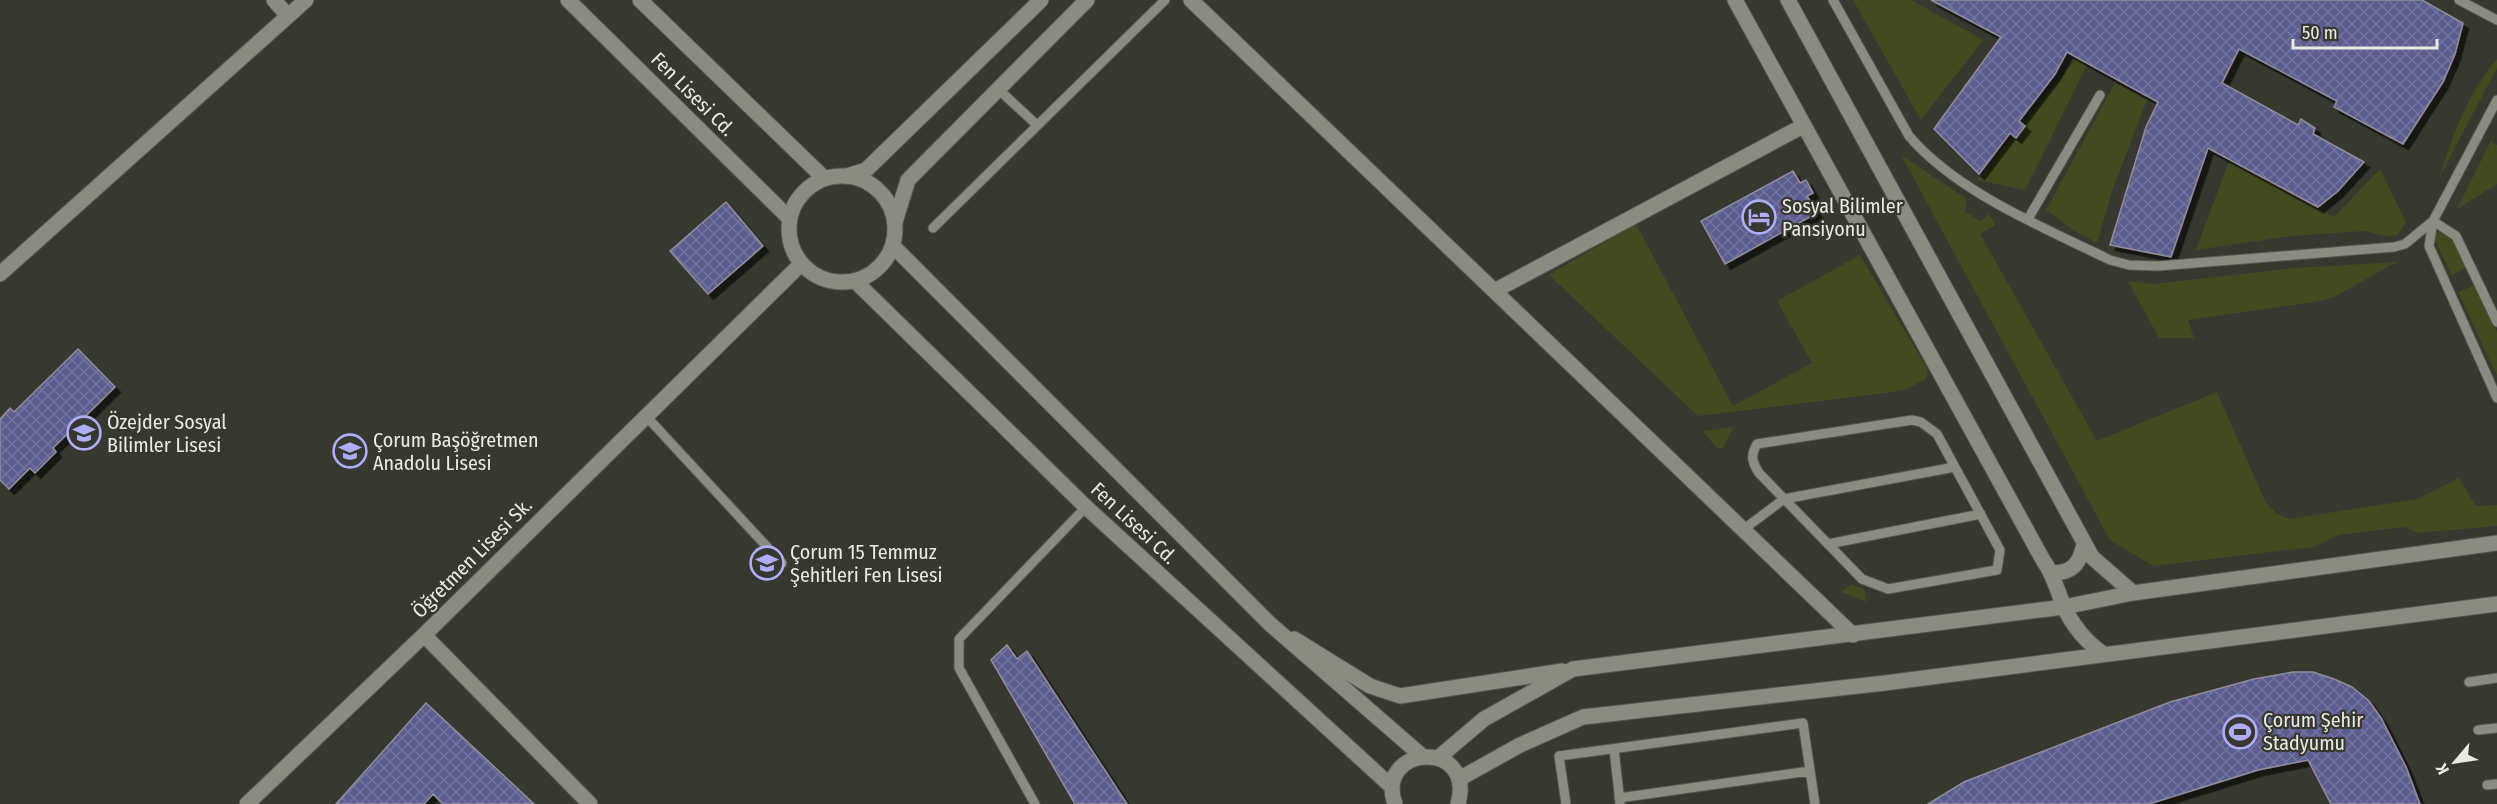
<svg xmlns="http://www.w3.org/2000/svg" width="2497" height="804" font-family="'Fira Sans Condensed',sans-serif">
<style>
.grass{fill:#444a20}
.building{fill:url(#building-cross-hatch);stroke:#8f8f9b;stroke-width:1.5;filter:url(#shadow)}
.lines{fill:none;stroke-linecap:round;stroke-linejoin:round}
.lane-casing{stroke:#54554c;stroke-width:11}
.street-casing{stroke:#54554c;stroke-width:17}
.secondary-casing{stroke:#54554c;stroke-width:17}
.lane{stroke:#8a8c81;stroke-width:9}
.street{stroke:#8a8c81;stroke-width:15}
.secondary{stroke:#8a8c81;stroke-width:15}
.labels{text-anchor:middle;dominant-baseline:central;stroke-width:4.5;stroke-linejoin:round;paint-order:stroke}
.street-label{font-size:20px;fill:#e9eae4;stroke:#373930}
.poi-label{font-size:20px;fill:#e9eae4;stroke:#373930;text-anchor:start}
</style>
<defs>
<pattern id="building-cross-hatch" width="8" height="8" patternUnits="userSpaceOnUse" patternTransform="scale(1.5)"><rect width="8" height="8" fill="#5d5b8f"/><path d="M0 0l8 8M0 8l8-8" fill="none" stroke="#74739f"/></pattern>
<filter id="shadow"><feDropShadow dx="5.5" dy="5.5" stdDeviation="0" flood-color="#0009"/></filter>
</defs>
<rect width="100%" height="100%" fill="#373930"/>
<path class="grass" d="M1853 0H1911L1983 40 1921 120Z
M2081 53 2088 63 2025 190 1977 180Z
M2497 59V68L2440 176C2453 134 2468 93 2497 59Z
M2115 83 2147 100 2113 188 2097 243 2075 231 2046 210Z
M2497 129 2492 142 2497 145V184L2457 209Z
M1901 155 1967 199 1965 212 1981 221 1989 214 1995 225 1980 234 2097 441 2217 392 2265 501 2277 514 2289 519 2417 499 2459 478 2476 506 2497 505V526L2417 533 2405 527 2338 535 2314 547 2153 566 2110 540Z
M2229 161 2334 217 2380 169 2406 222 2398 235 2387 236 2365 231 2291 236 2196 250Z
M1636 224 1733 406 1812 363 1777 301 1860 255 1928 370 1926 379 1904 390 1886 393 1698 416 1549 275Z
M2449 229 2467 267 2452 276 2434 238V233Z
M2397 262 2334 297 2315 302 2188 320 2194 338H2159L2128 281 2153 284 2294 268Z
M2475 285 2497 332V376L2458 292Z
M1733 427 1723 448 1718 449 1702 431Z
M1852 584 1865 590 1866 602 1841 592Z"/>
<path class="building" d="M1931 0H2422L2463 23 2455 54 2443 82 2403 144 2334 107 2337 101 2239 49 2222 83 2298 125 2301 119 2315 128 2313 134 2364 162 2338 191 2318 207 2208 148 2171 257 2110 245 2146 127 2158 102 2067 52 2055 74 2019 121 2025 126 2016 138 2010 133 1979 174 1934 129 2001 37Z
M1793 171 1800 183 1806 180 1813 193 1807 196 1817 213 1725 264 1701 221Z
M726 202 763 246 708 294 670 251Z
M78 349 115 387 53 448 56 452 35 473 30 468 9 489 0 480V419L10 408 14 412Z
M1007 645 1017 659 1027 651 1127 804H1075L991 660Z
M2293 672H2313L2334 679 2352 687 2369 701 2381 718 2406 767 2420 804H2331L2308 760 2258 770 2149 804H1928L1964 782 2170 702 2254 679Z
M426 703 534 804H443L433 794 424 804H336Z"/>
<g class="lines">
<defs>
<path id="lane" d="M1833 0 1909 136C1958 193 2043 227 2110 260L2129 265 2158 266 2394 247 2405 244 2433 221
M2459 0 2497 20
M998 89 1037 125
M2497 100 2433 221 2429 246 2497 398
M2028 219 2100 95
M2433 221 2456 236 2497 322
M933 228 1165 0
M646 416 782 563
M1912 420 1921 422 1937 434 2000 550 1997 570 1888 589 1862 579 1759 473C1752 462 1750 456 1757 444Z
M1744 529 1784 499 1955 467
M1828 544 1981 514
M2469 682 2497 678
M2478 730 2497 728
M1614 749 1620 803
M2487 785 2497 784
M1619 798 1810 771
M1035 804 959 668V639L1086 507
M1566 804 1559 756 1803 723 1815 804"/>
<path id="street" d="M274 0 288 16
M1191 0 1853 635
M1735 0 2043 560C2054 575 2057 590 2064 607 2073 626 2085 641 2102 653
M1788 0 2092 557 2133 593
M847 176 866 170 1041 0
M895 222 908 180 1087 0
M0 274 306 0
M1496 290 1803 126
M2052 573C2073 573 2080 563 2084 544
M424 635 590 804
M1294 639 1370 686 1400 696 1562 671
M1438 758 1484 719 1573 669 2064 607 2133 593 2497 543
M1459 779 1520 745 1583 717 1885 683 2497 604
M247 804 424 635 801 264"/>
<path id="secondary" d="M568 0 789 218
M640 0 824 178
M789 229a53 53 0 1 1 106 0a53 53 0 1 1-106 0Z
M893 246 1270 624 1422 756
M855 281 1086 507 1392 787
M1395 804C1374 745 1476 738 1458 804"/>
</defs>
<use href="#lane" class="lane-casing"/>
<use href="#street" class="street-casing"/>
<use href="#secondary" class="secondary-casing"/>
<use href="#lane" class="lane"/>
<use href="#street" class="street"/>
<use href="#secondary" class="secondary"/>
</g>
<defs>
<symbol id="hotel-ring" viewBox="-11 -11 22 22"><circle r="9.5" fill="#373930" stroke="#b0aefa" stroke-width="1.5"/><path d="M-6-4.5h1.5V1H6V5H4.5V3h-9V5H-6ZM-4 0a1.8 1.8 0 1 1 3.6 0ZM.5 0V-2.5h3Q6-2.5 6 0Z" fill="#b0aefa"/></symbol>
<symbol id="school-ring" viewBox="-11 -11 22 22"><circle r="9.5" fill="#373930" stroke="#b0aefa" stroke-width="1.5"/><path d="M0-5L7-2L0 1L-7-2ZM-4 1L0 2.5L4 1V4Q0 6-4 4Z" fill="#b0aefa"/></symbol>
<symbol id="stadium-ring" viewBox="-11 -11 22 22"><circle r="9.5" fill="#373930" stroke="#b0aefa" stroke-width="1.5"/><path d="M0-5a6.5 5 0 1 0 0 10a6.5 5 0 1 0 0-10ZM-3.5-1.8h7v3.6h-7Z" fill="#b0aefa"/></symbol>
</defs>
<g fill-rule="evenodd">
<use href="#hotel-ring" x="1740" y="198" width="38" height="38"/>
<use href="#school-ring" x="65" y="414" width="38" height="38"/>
<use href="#school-ring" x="331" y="432" width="38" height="38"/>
<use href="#school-ring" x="748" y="544" width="38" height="38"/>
<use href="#stadium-ring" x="2221" y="713" width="38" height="38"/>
</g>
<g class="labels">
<g class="street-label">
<text transform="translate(693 94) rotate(45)">Fen Lisesi Cd.</text>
<text transform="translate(1134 523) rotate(43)">Fen Lisesi Cd.</text>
<text transform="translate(472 558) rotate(-45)">Öğretmen Lisesi Sk.</text>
</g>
<g class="poi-label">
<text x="1782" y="206">Sosyal Bilimler<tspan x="1782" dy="23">Pansiyonu</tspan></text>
<text x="107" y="422">Özejder Sosyal<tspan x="107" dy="23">Bilimler Lisesi</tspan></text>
<text x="373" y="440">Çorum Başöğretmen<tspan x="373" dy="23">Anadolu Lisesi</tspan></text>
<text x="790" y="552">Çorum 15 Temmuz<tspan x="790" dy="23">Şehitleri Fen Lisesi</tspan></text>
<text x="2263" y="720">Çorum Şehir<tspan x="2263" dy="23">Stadyumu</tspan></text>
</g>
</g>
<g transform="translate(2455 762) rotate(241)" stroke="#373930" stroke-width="4.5" paint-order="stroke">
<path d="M0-4.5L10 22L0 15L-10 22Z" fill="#e9eae4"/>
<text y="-9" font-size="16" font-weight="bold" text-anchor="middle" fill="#e9eae4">K</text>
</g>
<path d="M2293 39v9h144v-9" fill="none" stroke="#e9eae4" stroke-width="3"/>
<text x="2302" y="39" font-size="18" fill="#e9eae4" stroke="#373930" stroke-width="4.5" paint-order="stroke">50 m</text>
</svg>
